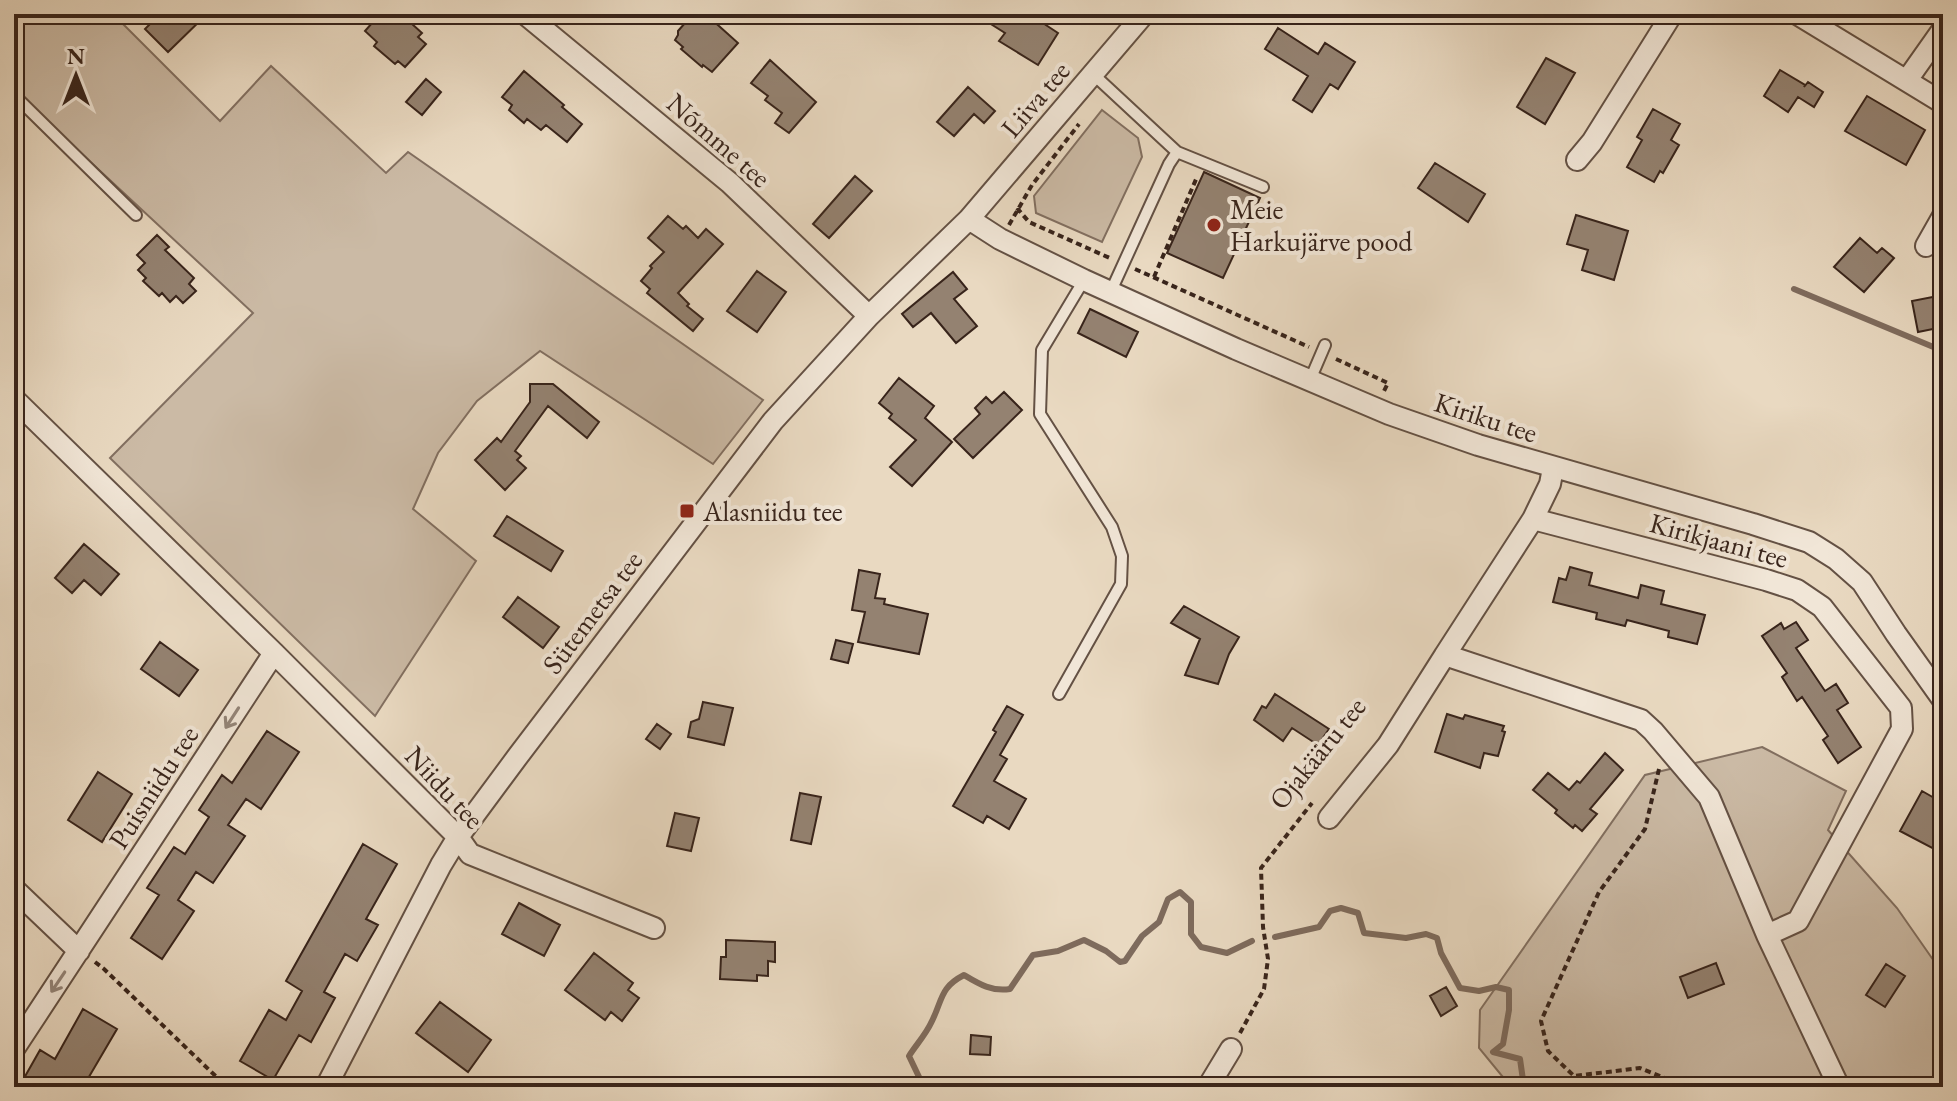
<svg xmlns="http://www.w3.org/2000/svg" width="1957" height="1101" font-family="'EB Garamond',serif">
<style>
.green{fill:#cbbaa5;stroke:#826f60;stroke-width:2}
.lines{fill:none;stroke-linecap:round;stroke-linejoin:round}
.stream{stroke:#7e6b5d;stroke-width:6}
.building{fill:#948271;stroke:#38241b;stroke-width:2}
.service-casing{stroke:#645144;stroke-width:14}
.minor-casing{stroke:#645144;stroke-width:24}
.path{stroke:#38241b;stroke-width:4;stroke-dasharray:6 4;stroke-linecap:butt}
.service{stroke:#f1e6d7;stroke-width:10}
.minor{stroke:#f1e6d7;stroke-width:20}
.oneway{stroke:#948579}
.poi-dot{fill:#8f2418;stroke:#f1e6d7;stroke-width:3}
.labels{text-anchor:middle;dominant-baseline:central;stroke-width:8;stroke-linejoin:round;paint-order:stroke}
.street-label{font-size:28px;fill:#38241b;stroke:#f1e6d7}
.poi-label{font-size:28px;fill:#38241b;stroke:#f1e6d7;text-anchor:start}
</style>
<rect width="100%" height="100%" fill="#e9d9c1"/>
<filter id="stains"><feTurbulence type="fractalNoise" baseFrequency=".0025" numOctaves="4"/><feColorMatrix values="0 0 0 0 .2 0 0 0 0 .09 0 0 0 0 .02 0 0 0 .5 -.17"/></filter>
<radialGradient id="worn" r=".72"><stop offset=".6" stop-color="#630" stop-opacity="0"/><stop offset="1" stop-color="#630" stop-opacity=".3"/></radialGradient>
<path class="green" d="M14 14H113L220 121 271 66 386 173 408 152 763 400 713 464 540 351 477 401 438 453 413 509 476 561 375 716 110 458 253 313 14 91Z
M1102 110 1138 138 1142 157 1102 242 1036 213 1034 196Z
M1762 747 1846 791 1828 830 1897 908 1943 974V1087H1505L1507 1082 1479 1048 1480 1010 1645 775Z"/>
<g class="lines">
<path class="stream" d="M1794 289 1943 351
M1275 937 1319 927 1330 911 1341 908 1358 913 1364 933 1406 938 1426 934 1437 938 1441 953 1460 988 1479 991 1496 987 1509 990V1010L1503 1044 1493 1052 1520 1059 1524 1087
M912 1087 920 1079 909 1056C916 1045 926 1034 931 1023 943 1000 939 988 964 975 979 984 992 992 1010 989L1033 955 1058 951 1084 940 1106 951 1120 962 1125 961 1142 936 1159 922 1168 899 1180 892 1191 902V934L1201 947 1227 953 1252 941"/>
</g>
<path class="building" d="M160 14H207L168 52 145 29Z
M380 14H401L422 33 418 37 426 44 405 67 398 61 395 64 374 46 377 42 365 31Z
M697 14 707 21 710 18 738 43 712 72 703 65 702 67 681 49 683 47 675 40 678 35V31L685 23H689Z
M975 14H1029L1058 33 1038 65 999 41 1005 33Z
M1278 28 1318 54 1325 43 1355 62 1338 89 1330 84 1312 112 1293 100 1308 76 1265 49Z
M1546 58 1575 73 1545 124 1517 107Z
M770 60 816 102 789 133 775 123 782 113 765 100 768 96 751 83Z
M1780 70 1805 85 1804 87 1808 82 1823 92 1814 107 1798 97 1788 112 1764 96Z
M524 71 564 105 562 107 582 124 567 142 546 125 541 130 527 119 524 123 509 110 512 105 502 97Z
M426 79 441 92 422 115 406 102Z
M968 87 995 111 984 123 974 114 954 136 937 122Z
M1867 96 1925 130 1906 165 1845 131Z
M1653 109 1680 124 1671 140 1679 145 1663 173 1660 171 1654 182 1627 167 1642 140 1637 137Z
M1435 163 1485 194 1468 222 1418 188Z
M1204 172 1260 198 1223 278 1167 253Z
M855 176 872 191 829 238 813 224Z
M1576 215 1628 231 1614 280 1582 270 1588 250 1567 244Z
M668 216 683 229 686 226 698 238 706 229 723 244 678 293 689 304 687 306 703 319 693 331 647 293 650 289 641 281 652 268 650 266 664 252 648 238Z
M157 235 169 247 165 250 194 278 189 284 196 291 183 303 176 296 170 302 162 293 159 296 143 281 146 278 138 270 145 263 137 255Z
M1860 238 1877 253 1882 248 1894 258 1864 292 1834 267Z
M757 271 786 292 757 332 727 311Z
M953 272 967 289 954 299 977 326 956 343 931 313 913 327 902 314Z
M1943 295V327L1918 332 1912 301Z
M1090 309 1138 332 1126 357 1078 333Z
M899 378 934 406 925 418 952 442 912 486 890 467 916 440 889 418 892 414 879 403Z
M530 384H553L599 422 587 438 548 406 515 451 521 456 517 460 526 468 505 490 475 460 497 438 501 442 530 402Z
M1004 392 1022 410 973 458 954 439 980 414 975 408 986 397 992 403Z
M507 516 563 551 551 571 494 536Z
M84 544 119 574 101 595 84 580 72 593 55 578Z
M1570 567 1592 573 1589 585 1638 598 1641 585 1664 591 1661 604 1705 615 1697 644 1668 637 1669 631 1627 620 1625 626 1596 619 1597 613 1553 602 1559 578 1566 580Z
M859 570 880 574 875 598 885 599 884 604 928 614 919 654 858 642 865 612 852 610Z
M518 597 559 627 543 648 503 617Z
M1184 606 1239 637 1229 654 1218 684 1185 675 1200 639 1171 623Z
M1796 622 1808 640 1796 648 1825 691 1836 684 1848 703 1837 710 1861 747 1838 763 1823 740 1828 736 1802 697 1797 701 1782 677 1787 673 1762 636 1781 623 1784 629Z
M836 640 853 644 848 663 831 659Z
M160 642 198 670 179 696 141 669Z
M1275 694 1329 729 1318 745 1292 728 1283 741 1254 720 1262 706 1266 708Z
M703 702 733 708 724 745 688 737 691 722 699 719Z
M1007 706 1023 715 1000 755 1007 759 994 781 1026 799 1009 829 987 816 983 823 953 806 996 732 993 730Z
M1447 714 1463 719 1465 715 1504 726 1502 731 1505 732 1498 756 1484 753 1480 768 1435 752Z
M657 724 671 734 660 749 646 739Z
M267 731 299 752 261 809 246 799 228 825 245 836 213 883 196 872 178 900 194 911 162 959 131 938 159 895 147 888 174 847 185 854 209 817 199 810 222 775 232 783Z
M1605 753 1623 770 1590 809 1597 814 1582 831 1575 825 1573 828 1555 813 1557 810 1533 790 1548 773 1569 790 1577 781 1580 783Z
M98 772 132 794 102 842 68 820Z
M1922 791 1943 803V837L1936 850 1900 831Z
M800 793 821 797 811 844 791 840Z
M675 813 699 818 691 851 667 846Z
M363 844 397 864 366 919 378 925 357 961 345 954 324 992 335 998 311 1042 299 1035 273 1080 240 1061 269 1010 286 1020 302 991 286 981Z
M519 903 560 925 544 956 502 934Z
M726 940 775 942V962L768 961V976L757 975V981L720 979 721 957H726Z
M594 953 633 983 628 990 639 998 622 1021 611 1012 605 1020 565 990Z
M1716 963 1724 984 1688 998 1680 977Z
M1886 964 1905 976 1885 1007 1866 995Z
M1446 987 1457 1006 1441 1016 1430 996Z
M440 1002 491 1040 468 1072 416 1033Z
M83 1009 117 1029 83 1087H19L40 1050 55 1059Z
M971 1035 991 1037 990 1055 970 1054Z"/>
<g class="lines">
<defs>
<path id="service" d="M1093 74 1177 152 1169 164 1111 291
M14 95 136 215
M1177 152 1263 187
M1310 380 1325 345
M1059 694 1121 584 1122 556 1112 527 1040 414 1042 350 1084 280"/>
<path id="minor" d="M525 14 730 183 869 316
M1797 14 1943 103
M1907 80 1943 29
M1577 160 1592 142 1672 14
M969 219 1000 239 1084 280 1236 349 1389 414 1478 445 1753 524 1809 542 1836 559 1862 582 1896 634 1943 700
M1926 246 1943 216
M14 399 274 653 458 837 470 854 654 928
M1533 519 1766 580 1797 590 1822 607 1901 708 1902 729 1798 921 1767 935 1709 797 1653 731 1641 720 1445 655 1533 519 1550 484 1553 468
M1329 818 1388 745 1445 655
M14 889 79 951
M1767 935 1839 1087
M14 1049 274 653
M326 1087 441 865 458 837 518 756 773 421 869 316 969 219 1144 14
M1208 1087 1231 1049"/>
</defs>
<use href="#service" class="service-casing"/>
<use href="#minor" class="minor-casing"/>
<path class="path" d="M1017 208 1029 222 1112 259
M1009 225 1032 185 1079 124
M1135 269 1309 347
M1154 277 1197 177
M1336 359 1388 383 1384 391
M1659 769 1645 829 1599 892 1541 1021 1548 1051 1574 1076 1640 1068 1672 1081 1679 1087
M95 962 104 969 227 1087
M1240 1033 1264 989 1268 959 1263 927 1261 868 1312 803"/>
<use href="#service" class="service"/>
<use href="#minor" class="minor"/>
</g>
<defs><path id="oneway-shaft" d="M-6 0H5M1.5-3L5.5 0L1.5 3" fill="none" stroke-width="1.6" stroke-linecap="round" stroke-linejoin="round" transform="scale(2)"/></defs>
<g class="oneway">
<use href="#oneway-shaft" transform="translate(232 718) rotate(123)"/>
<use href="#oneway-shaft" transform="translate(58 982) rotate(124)"/>
</g>
<g class="poi-dot">
<circle cx="1214" cy="225" r="8"/>
<rect x="679" y="503" width="16" height="16" rx="4"/>
</g>
<g class="labels">
<g class="street-label">
<text transform="translate(1035 99) rotate(-50)">Liiva tee</text>
<text transform="translate(719 140) rotate(41)">Nõmme tee</text>
<text transform="translate(1486 417) rotate(18)">Kiriku tee</text>
<text transform="translate(1719 540) rotate(15)">Kirikjaani tee</text>
<text transform="translate(592 612) rotate(-53)">Sütemetsa tee</text>
<text transform="translate(1317 753) rotate(-51)">Ojakääru tee</text>
<text transform="translate(153 787) rotate(-57)">Puisniidu tee</text>
<text transform="translate(445 787) rotate(47)">Niidu tee</text>
</g>
<g class="poi-label">
<text x="1230" y="209">Meie<tspan x="1230" dy="32">Harkujärve pood</tspan></text>
<text x="703" y="511">Alasniidu tee</text>
</g>
</g>
<rect width="1957" height="1101" fill="none" stroke="#e9d9c1" stroke-width="48"/>
<rect x="16" y="16" width="1925" height="1069" fill="none" stroke="#38241b" stroke-width="4"/>
<rect x="24" y="24" width="1909" height="1053" fill="none" stroke="#38241b" stroke-width="2"/>
<g transform="translate(76 76)" stroke="#f1e6d7" stroke-width="6" paint-order="stroke">
<path d="M0-6L14 30L0 20L-14 30Z" fill="#38241b"/>
<text y="-12" font-size="22" font-weight="bold" text-anchor="middle" fill="#38241b">N</text>
</g>
<rect width="100%" height="100%" filter="url(#stains)"/>
<rect width="100%" height="100%" fill="url(#worn)"/>
</svg>
